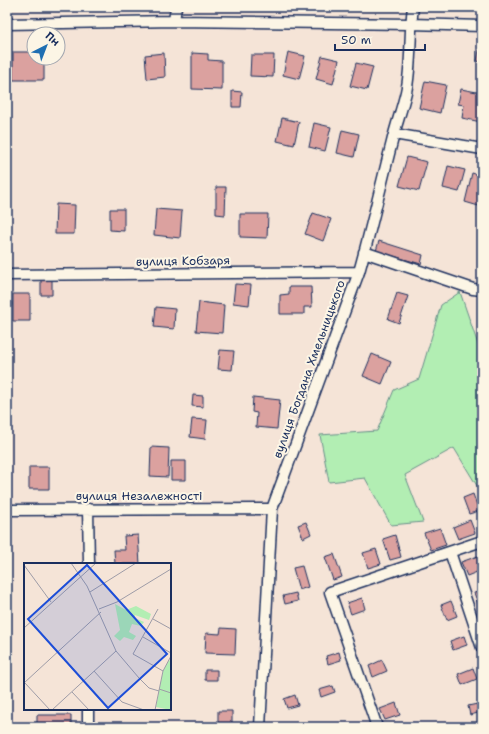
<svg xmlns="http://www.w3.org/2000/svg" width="489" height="734" font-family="'Shantell Sans',sans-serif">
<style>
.green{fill:#b2eeb3;stroke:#668e88}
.building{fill:#dba19f;stroke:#1b2f5e}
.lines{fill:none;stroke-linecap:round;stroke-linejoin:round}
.street-casing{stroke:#1b2f5e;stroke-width:13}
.street{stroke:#fcf5e5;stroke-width:10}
.labels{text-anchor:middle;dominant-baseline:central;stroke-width:4;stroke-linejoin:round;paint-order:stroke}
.street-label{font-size:12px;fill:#1b2f5e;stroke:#fcf5e5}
.inset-road{fill:none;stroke:#9e9ca7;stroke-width:1}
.view{fill:#1d4ed8;fill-opacity:0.15;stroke:#1d4ed8;stroke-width:2}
.inset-edge{fill:none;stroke:#1b2f5e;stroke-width:2}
</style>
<rect width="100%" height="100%" fill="#f5e4d7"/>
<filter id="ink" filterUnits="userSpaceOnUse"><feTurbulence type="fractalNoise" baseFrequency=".025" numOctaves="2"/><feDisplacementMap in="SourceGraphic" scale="8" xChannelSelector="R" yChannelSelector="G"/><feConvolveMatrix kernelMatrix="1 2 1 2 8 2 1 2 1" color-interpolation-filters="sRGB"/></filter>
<g filter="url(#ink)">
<path class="green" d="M460 292 482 356V494L454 448 405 475 423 522 391 525 365 478 329 482 320 435 377 431 394 390 419 379 441 305Z"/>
<path class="building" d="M482 34V62L477 61Z
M13 52H34V58H44V80H13Z
M288 52 305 56 299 79 283 75Z
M164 53 165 77 147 79 145 55Z
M192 53 208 54V60L222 61V90L192 89Z
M251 55H274L273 77 250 76Z
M322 56 339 60 333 84 316 79Z
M356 63 373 67 367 90 350 86Z
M425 81 446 85 440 113 419 108Z
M461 89 482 93V116L481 122 462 118 464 105 458 104Z
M232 91 242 92 241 107H232Z
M282 118 299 122 294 145 277 141Z
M314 123 331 127 325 151 309 147Z
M342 130 359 134 354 157 337 153Z
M407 157 427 162 419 191 399 186Z
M448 166 465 170 459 192 443 188Z
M472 173 482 176V207L465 202Z
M216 187H226L225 215 216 214Z
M56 204 75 205 74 234H55Z
M110 209H124V231L110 230Z
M156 209 182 211 180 238 154 235Z
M313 213 331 219 323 241 305 234Z
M240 214H268L267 238 240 237Z
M379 241 423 255 421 264 376 251Z
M41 279H52V295H41Z
M235 284 251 285 249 305 233 303Z
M289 287H311L312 307H304V314H280V295L289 294Z
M397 293 408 296 399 323 388 319Z
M13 294H30V321H13Z
M199 302 224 305 222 333 196 331Z
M156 307 175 309 174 329 154 327Z
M220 350 234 351 232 370 218 369Z
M372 354 391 362 382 384 363 376Z
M193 395 203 396V407L192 406Z
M253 397 280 400 277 429 256 427 257 413 252 412Z
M192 419 207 420 205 439 190 437Z
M151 447 169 448 168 477 150 476Z
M171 461H186V480H171Z
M29 467H49V489H29Z
M473 494 479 511 469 514 463 498Z
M470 520 475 533 458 539 453 527Z
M306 522 311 534 303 538 298 525Z
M440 528 446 545 431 550 424 533Z
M138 535 140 564H115L114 550H125L124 536Z
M395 535 401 557 390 560 383 539Z
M376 549 381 564 368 568 363 553Z
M334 554 342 577 333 580 325 557Z
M478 556 482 567V570L467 576 461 562Z
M302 566 308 587 299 590 293 568Z
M482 591V611H481L474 593Z
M296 593 298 601 285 604 283 596Z
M362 598 365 609 351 614 347 603Z
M451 601 457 616 447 620 441 605Z
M221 628 236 629 235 654 205 653 206 633 220 634Z
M464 636 467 645 453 650 450 641Z
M339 652 341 660 328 664 326 656Z
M382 660 387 671 373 677 369 666Z
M473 668 477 679 462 685 458 674Z
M205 670H217V680H205Z
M333 686 335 692 321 697 319 690Z
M295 695 298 705 287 708 284 699Z
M396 703 400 715 385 720 380 709Z
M482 703V712L470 715 468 706Z
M218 711H232V727H218Z
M37 715H71V727H37Z"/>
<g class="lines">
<defs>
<path id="street" d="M174 21 176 7
M7 24 174 21 411 24 482 26
M394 134 482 149
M364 252 473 289 482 290
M7 275 359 272
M88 509 89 564
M7 510 272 509
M450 552 482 648
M88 727V709
M260 727 272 509 359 272C371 229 381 185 392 142 396 125 402 109 406 92 412 64 409 35 413 7
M377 727 330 592 482 541"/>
</defs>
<use href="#street" class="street-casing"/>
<use href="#street" class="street"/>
</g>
</g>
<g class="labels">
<g class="street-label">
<text transform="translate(183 261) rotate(-1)">вулиця Кобзаря</text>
<text transform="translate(309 369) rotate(-70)">вулиця Богдана Хмельницького</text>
<text x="139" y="496">вулиця Незалежності</text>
</g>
</g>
<g transform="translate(24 563)">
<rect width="147" height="147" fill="#f5e4d7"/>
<path d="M91 41 102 47 112 43 127 51 125 57 111 52V55L120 59 117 63 108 61 105 69 112 73 109 77 100 74 96 78 90 73 96 67ZM145 97 147 99V147L132 144 139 108Z" fill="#b2eeb3"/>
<path class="inset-road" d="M47 0 63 23 92 88 115 115 125 125 135 128M0 2 27 39M66 29 112 0M75 46 93 39 147 6M134 46 109 91 139 108M129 56 147 66M0 65 72 0M119 74 147 90M70 108 98 139 120 147M0 120 77 49M1 120 26 147M135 126 147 130M48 129 65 147M28 147 92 88M131 147 139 108 147 93"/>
<path class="view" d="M63 2 143 91 84 145 4 56Z"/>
<rect width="147" height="147" class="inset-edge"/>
</g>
<rect width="489" height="734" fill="none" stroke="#fcf5e5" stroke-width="24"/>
<rect x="12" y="12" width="465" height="710" fill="none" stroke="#1b2f5e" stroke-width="1.5" filter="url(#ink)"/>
<g transform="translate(46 46) rotate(42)"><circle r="19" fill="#fcf5e5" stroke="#a2a6af"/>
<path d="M0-3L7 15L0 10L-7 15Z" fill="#1f6fb2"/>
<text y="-6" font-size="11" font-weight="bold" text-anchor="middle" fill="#1b2f5e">Пн</text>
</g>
<path d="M335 44v6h90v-6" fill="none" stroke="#1b2f5e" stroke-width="2"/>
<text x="341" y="44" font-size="12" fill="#1b2f5e" stroke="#fcf5e5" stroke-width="3" paint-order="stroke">50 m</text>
</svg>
